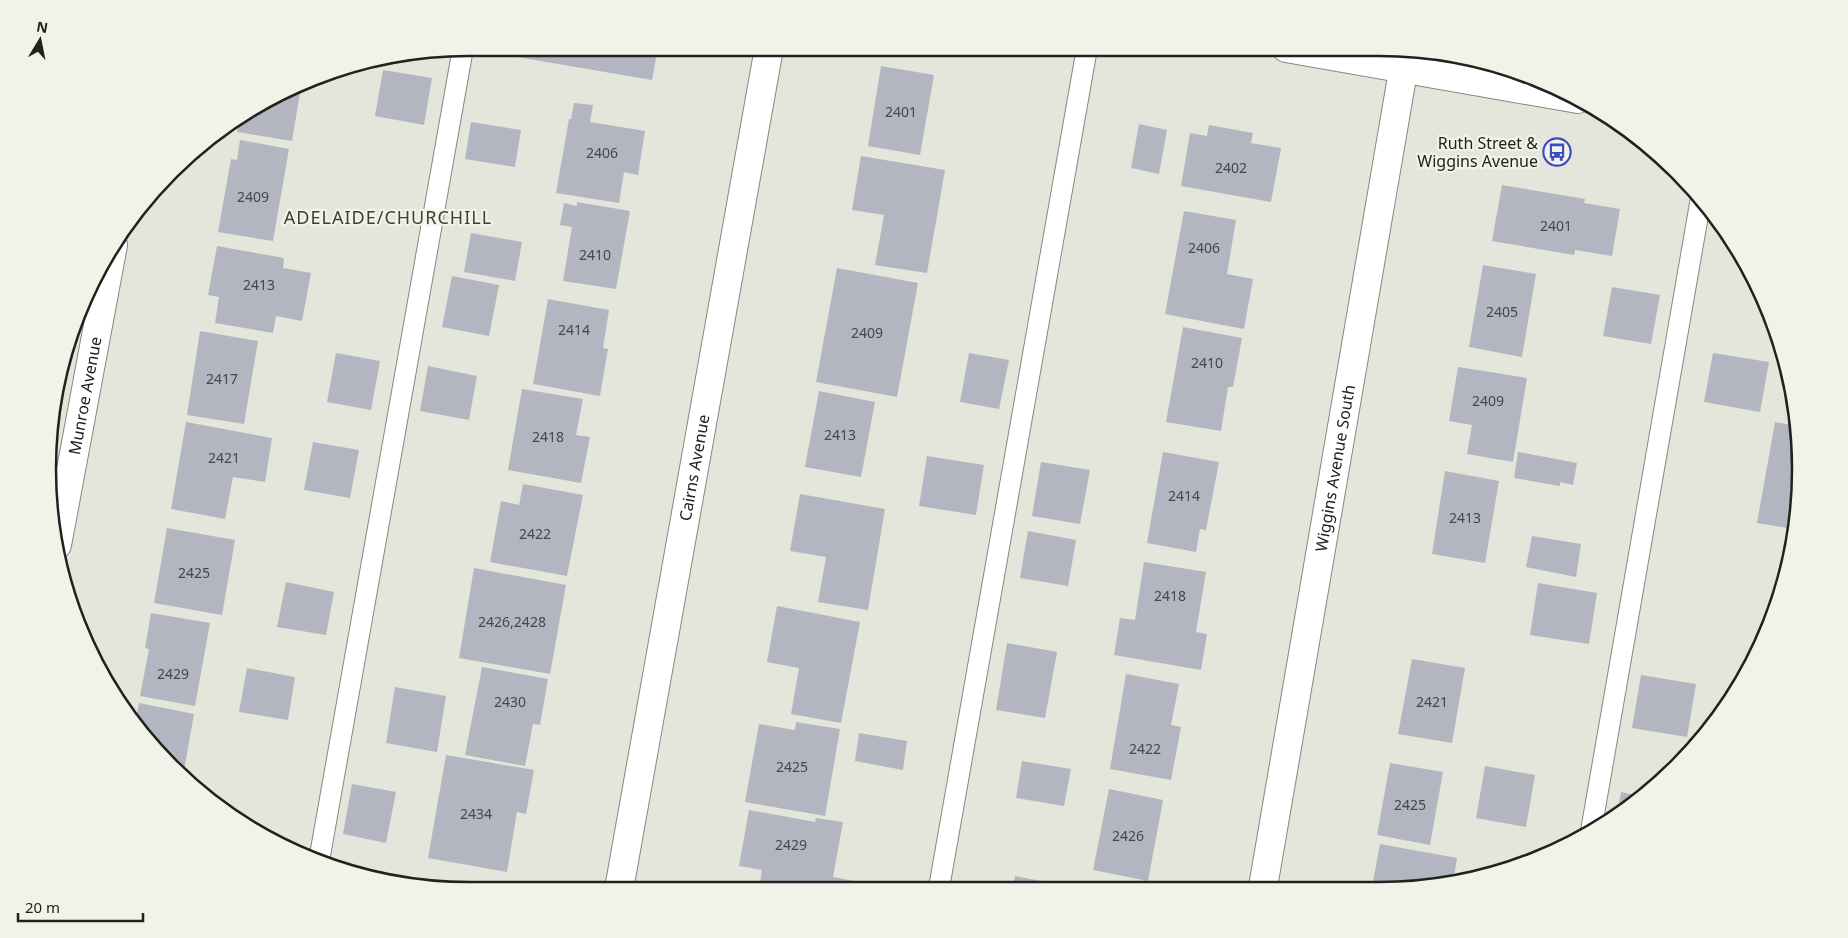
<svg xmlns="http://www.w3.org/2000/svg" width="1848" height="938" font-family="'Noto Sans',sans-serif">
  <style>
    .building { fill: #b3b6c0 }
    .lines { fill: none; stroke-linecap: round; stroke-linejoin: round }
    .service-casing { stroke: #87887f; stroke-width: 22 }
    .minor-casing { stroke: #87887f; stroke-width: 30 }
    .tertiary-casing { stroke: #87887f; stroke-width: 30 }
    .service { stroke: #fff; stroke-width: 20 }
    .minor { stroke: #fff; stroke-width: 28 }
    .tertiary { stroke: #fff; stroke-width: 28 }
    .labels { text-anchor: middle; dominant-baseline: central; stroke-width: 4.5; stroke-linejoin: round; paint-order: stroke }
    .number-label { font-size: 14px; fill: #464746 }
    .poi-label { font-size: 16px; fill: #21221e; stroke: #f1f3e8; text-anchor: end }
    .street-label { font-size: 16px; fill: #21221e; stroke: #f1f3e8 }
    .neighbourhood-label { font-size: 18px; letter-spacing: 1px; fill: #3d3e36; stroke: #f1f3e8 }
    .rim { fill: none; stroke: #21221e; stroke-width: 2.5 }
  </style>
  <rect width="100%" height="100%" fill="#e4e6db"/>
  <g class="building">
    <path d="M506,48H658L652,80L505,55Z"/>
    <path d="M881,66L934,75L920,155L868,146Z"/>
    <path d="M383,70L432,78L424,125L375,116Z"/>
    <path d="M301,87L292,141L237,132L239,120Z"/>
    <path d="M574,103L593,105L590,122L645,131L638,175L624,172L619,203L556,193L569,119H571Z"/>
    <path d="M471,122L521,130L515,167L465,159Z"/>
    <path d="M1139,124L1167,130L1159,174L1131,168Z"/>
    <path d="M1209,125L1253,133L1251,143L1281,148L1271,202L1181,186L1190,133L1207,136Z"/>
    <path d="M240,140L289,149L273,241L218,232L231,159L237,160Z"/>
    <path d="M861,156L945,170L927,273L875,265L884,215L852,210Z"/>
    <path d="M1502,185L1585,199L1584,203L1620,209L1612,256L1575,250L1574,255L1492,241Z"/>
    <path d="M577,202L630,211L616,289L563,281L572,227L560,225L564,203L577,206Z"/>
    <path d="M1184,211L1236,220L1227,274L1253,279L1244,329L1165,314Z"/>
    <path d="M471,233L522,242L515,281L464,272Z"/>
    <path d="M217,246L284,258L283,268L311,273L302,321L276,316L273,333L215,323L219,297L208,295Z"/>
    <path d="M1483,265L1536,274L1522,357L1469,347Z"/>
    <path d="M837,268L918,283L897,397L816,382Z"/>
    <path d="M452,276L499,285L489,336L442,327Z"/>
    <path d="M1612,287L1660,295L1651,344L1603,336Z"/>
    <path d="M548,299L609,310L603,348L608,349L600,396L533,384Z"/>
    <path d="M1183,327L1242,338L1233,387H1228L1221,431L1166,422Z"/>
    <path d="M200,331L258,341L244,424L187,415Z"/>
    <path d="M336,353L380,361L371,410L327,402Z"/>
    <path d="M969,353L1009,360L999,409L960,402Z"/>
    <path d="M1713,353L1769,362L1760,412L1704,402Z"/>
    <path d="M428,366L477,376L469,420L420,411Z"/>
    <path d="M1458,367L1527,378L1513,462L1467,454L1472,425L1449,421Z"/>
    <path d="M522,389L583,399L576,435L590,437L581,483L508,470Z"/>
    <path d="M819,391L875,402L861,477L805,467Z"/>
    <path d="M186,422L272,438L265,482L233,477L225,519L171,509Z"/>
    <path d="M1775,422L1797,426L1800,496L1794,529L1757,523Z"/>
    <path d="M313,442L359,450L350,498L304,490Z"/>
    <path d="M1163,452L1219,462L1206,530L1200,529L1196,552L1147,543Z"/>
    <path d="M1518,452L1577,463L1573,485L1560,482V486L1514,478Z"/>
    <path d="M927,456L984,465L976,515L919,506Z"/>
    <path d="M1041,462L1090,470L1080,524L1032,516Z"/>
    <path d="M1445,471L1499,481L1485,563L1432,554Z"/>
    <path d="M523,484L583,495L567,576L490,562L501,501L519,505Z"/>
    <path d="M800,494L885,509L868,610L818,602L826,557L790,551Z"/>
    <path d="M167,528L235,540L222,615L154,603Z"/>
    <path d="M1028,531L1076,540L1068,586L1020,578Z"/>
    <path d="M1532,536L1581,544L1576,577L1526,567Z"/>
    <path d="M1144,562L1206,572L1196,632L1207,634L1201,670L1114,655L1120,618L1135,620Z"/>
    <path d="M474,568L566,585L550,674L459,658Z"/>
    <path d="M286,582L334,592L326,635L277,627Z"/>
    <path d="M1538,583L1597,593L1589,644L1530,635Z"/>
    <path d="M777,606L860,622L841,723L791,714L799,668L767,662Z"/>
    <path d="M151,613L210,623L195,706L140,696L149,649L145,648Z"/>
    <path d="M1007,643L1057,652L1045,718L996,710Z"/>
    <path d="M1412,659L1465,668L1452,743L1398,734Z"/>
    <path d="M482,667L548,679L540,725L533,724L525,766L465,755Z"/>
    <path d="M247,668L295,677L288,720L239,712Z"/>
    <path d="M1126,674L1179,684L1171,725L1181,727L1171,780L1110,769Z"/>
    <path d="M1641,675L1696,684L1687,737L1632,728Z"/>
    <path d="M395,687L446,696L437,752L386,743Z"/>
    <path d="M139,703L194,714L183,776L171,767L136,719Z"/>
    <path d="M796,722L840,729L825,816L745,802L759,724L795,730Z"/>
    <path d="M859,733L907,741L903,770L855,761Z"/>
    <path d="M446,755L534,770L526,814L517,812L507,872L428,858Z"/>
    <path d="M1022,761L1071,769L1064,806L1016,798Z"/>
    <path d="M1390,763L1443,772L1430,845L1377,835Z"/>
    <path d="M1485,766L1535,775L1526,827L1476,818Z"/>
    <path d="M352,784L396,792L386,843L343,834Z"/>
    <path d="M1109,789L1163,800L1148,881L1093,870Z"/>
    <path d="M1621,792L1640,796L1617,816Z"/>
    <path d="M749,810L815,822L816,818L843,822L833,877L870,884L869,888L813,889L814,886L809,885L808,889H759L762,870L739,866Z"/>
    <path d="M1380,844L1457,858L1453,882L1434,887H1372Z"/>
    <path d="M1015,876L1073,887V888H1013Z"/>
  </g>
  <g class="lines">
    <g class="service-casing">
      <g id="service">
        <path d="M1591,831L1701,198"/>
        <path d="M319,861L463,48"/>
        <path d="M939,888L1087,48"/>
      </g>
    </g>
    <g class="minor-casing">
      <g id="minor">
        <path id="s1" d="M57,545L113,245"/>
        <path id="s2" d="M1263,887L1407,48"/>
        <path id="s3" d="M619,889L769,48"/>
      </g>
    </g>
    <g class="tertiary-casing">
      <path id="tertiary" d="M1286,48L1578,99"/>
    </g>
    <use href="#service" class="service"/>
    <use href="#minor" class="minor"/>
    <use href="#tertiary" class="tertiary"/>
  </g>
  <defs>
    <g id="bus-ring" transform="scale(1.4375)"><circle r="9.5" fill="#f1f3e8" stroke="#3a4cbf" stroke-width="1.5"/><path d="M-5-6H5V4H4V6H2V4H-2V6H-4V4H-5ZM-3.5-4V0h7V-4ZM-3.5 1.2v1.5H-2V1.2ZM2 1.2v1.5H3.5V1.2Z" fill="#3a4cbf"/></g>
  </defs>
  <g fill-rule="evenodd">
    <use href="#bus-ring" x="1557" y="152"/>
  </g>
  <g class="labels">
    <g class="number-label">
      <text x="901" y="111">2401</text>
      <text x="602" y="152">2406</text>
      <text x="1231" y="167">2402</text>
      <text x="253" y="196">2409</text>
      <text x="1556" y="225">2401</text>
      <text x="1204" y="247">2406</text>
      <text x="595" y="254">2410</text>
      <text x="259" y="284">2413</text>
      <text x="1502" y="311">2405</text>
      <text x="574" y="329">2414</text>
      <text x="867" y="332">2409</text>
      <text x="1207" y="362">2410</text>
      <text x="222" y="378">2417</text>
      <text x="1488" y="400">2409</text>
      <text x="840" y="434">2413</text>
      <text x="548" y="436">2418</text>
      <text x="224" y="457">2421</text>
      <text x="1184" y="495">2414</text>
      <text x="1465" y="517">2413</text>
      <text x="535" y="533">2422</text>
      <text x="194" y="572">2425</text>
      <text x="1170" y="595">2418</text>
      <text x="512" y="621">2426,2428</text>
      <text x="173" y="673">2429</text>
      <text x="510" y="701">2430</text>
      <text x="1432" y="701">2421</text>
      <text x="1145" y="748">2422</text>
      <text x="792" y="766">2425</text>
      <text x="1410" y="804">2425</text>
      <text x="476" y="813">2434</text>
      <text x="1128" y="835">2426</text>
      <text x="791" y="844">2429</text>
    </g>
    <g class="poi-label">
      <text x="1538" y="143">Ruth Street &amp;<tspan x="1538" dy="18">Wiggins Avenue</tspan></text>
    </g>
    <g class="street-label">
      <text stroke="none"><textPath href="#s1" startOffset="152">Munroe Avenue</textPath></text>
      <text stroke="none"><textPath href="#s3" startOffset="428">Cairns Avenue</textPath></text>
      <text stroke="none"><textPath href="#s2" startOffset="425">Wiggins Avenue South</textPath></text>
    </g>
    <g class="neighbourhood-label">
      <text x="388" y="217">ADELAIDE/CHURCHILL</text>
    </g>
  </g>
  <path d="M0 0H1848V938H0ZM469 56H1379A413 413 0 0 1 1792 469V469A413 413 0 0 1 1379 882H469A413 413 0 0 1 56 469V469A413 413 0 0 1 469 56Z" fill="#f1f3e8" fill-rule="evenodd"/>
  <path class="rim" d="M469 56H1379A413 413 0 0 1 1792 469V469A413 413 0 0 1 1379 882H469A413 413 0 0 1 56 469V469A413 413 0 0 1 469 56Z"/>
  <g transform="translate(40 40) rotate(10)" stroke="#f1f3e8" stroke-width="4" paint-order="stroke">
  <path d="M0-4L9 19L0 12L-9 19Z" fill="#21221e"/>
  <text y="-8" font-size="14" font-weight="bold" text-anchor="middle" fill="#21221e">N</text>
  </g>
  <path d="M18 913v8h125v-8" fill="none" stroke="#21221e" stroke-width="2.5"/>
  <text x="25" y="913" font-size="15" fill="#21221e" stroke="#f1f3e8" stroke-width="4" paint-order="stroke">20 m</text>
</svg>
